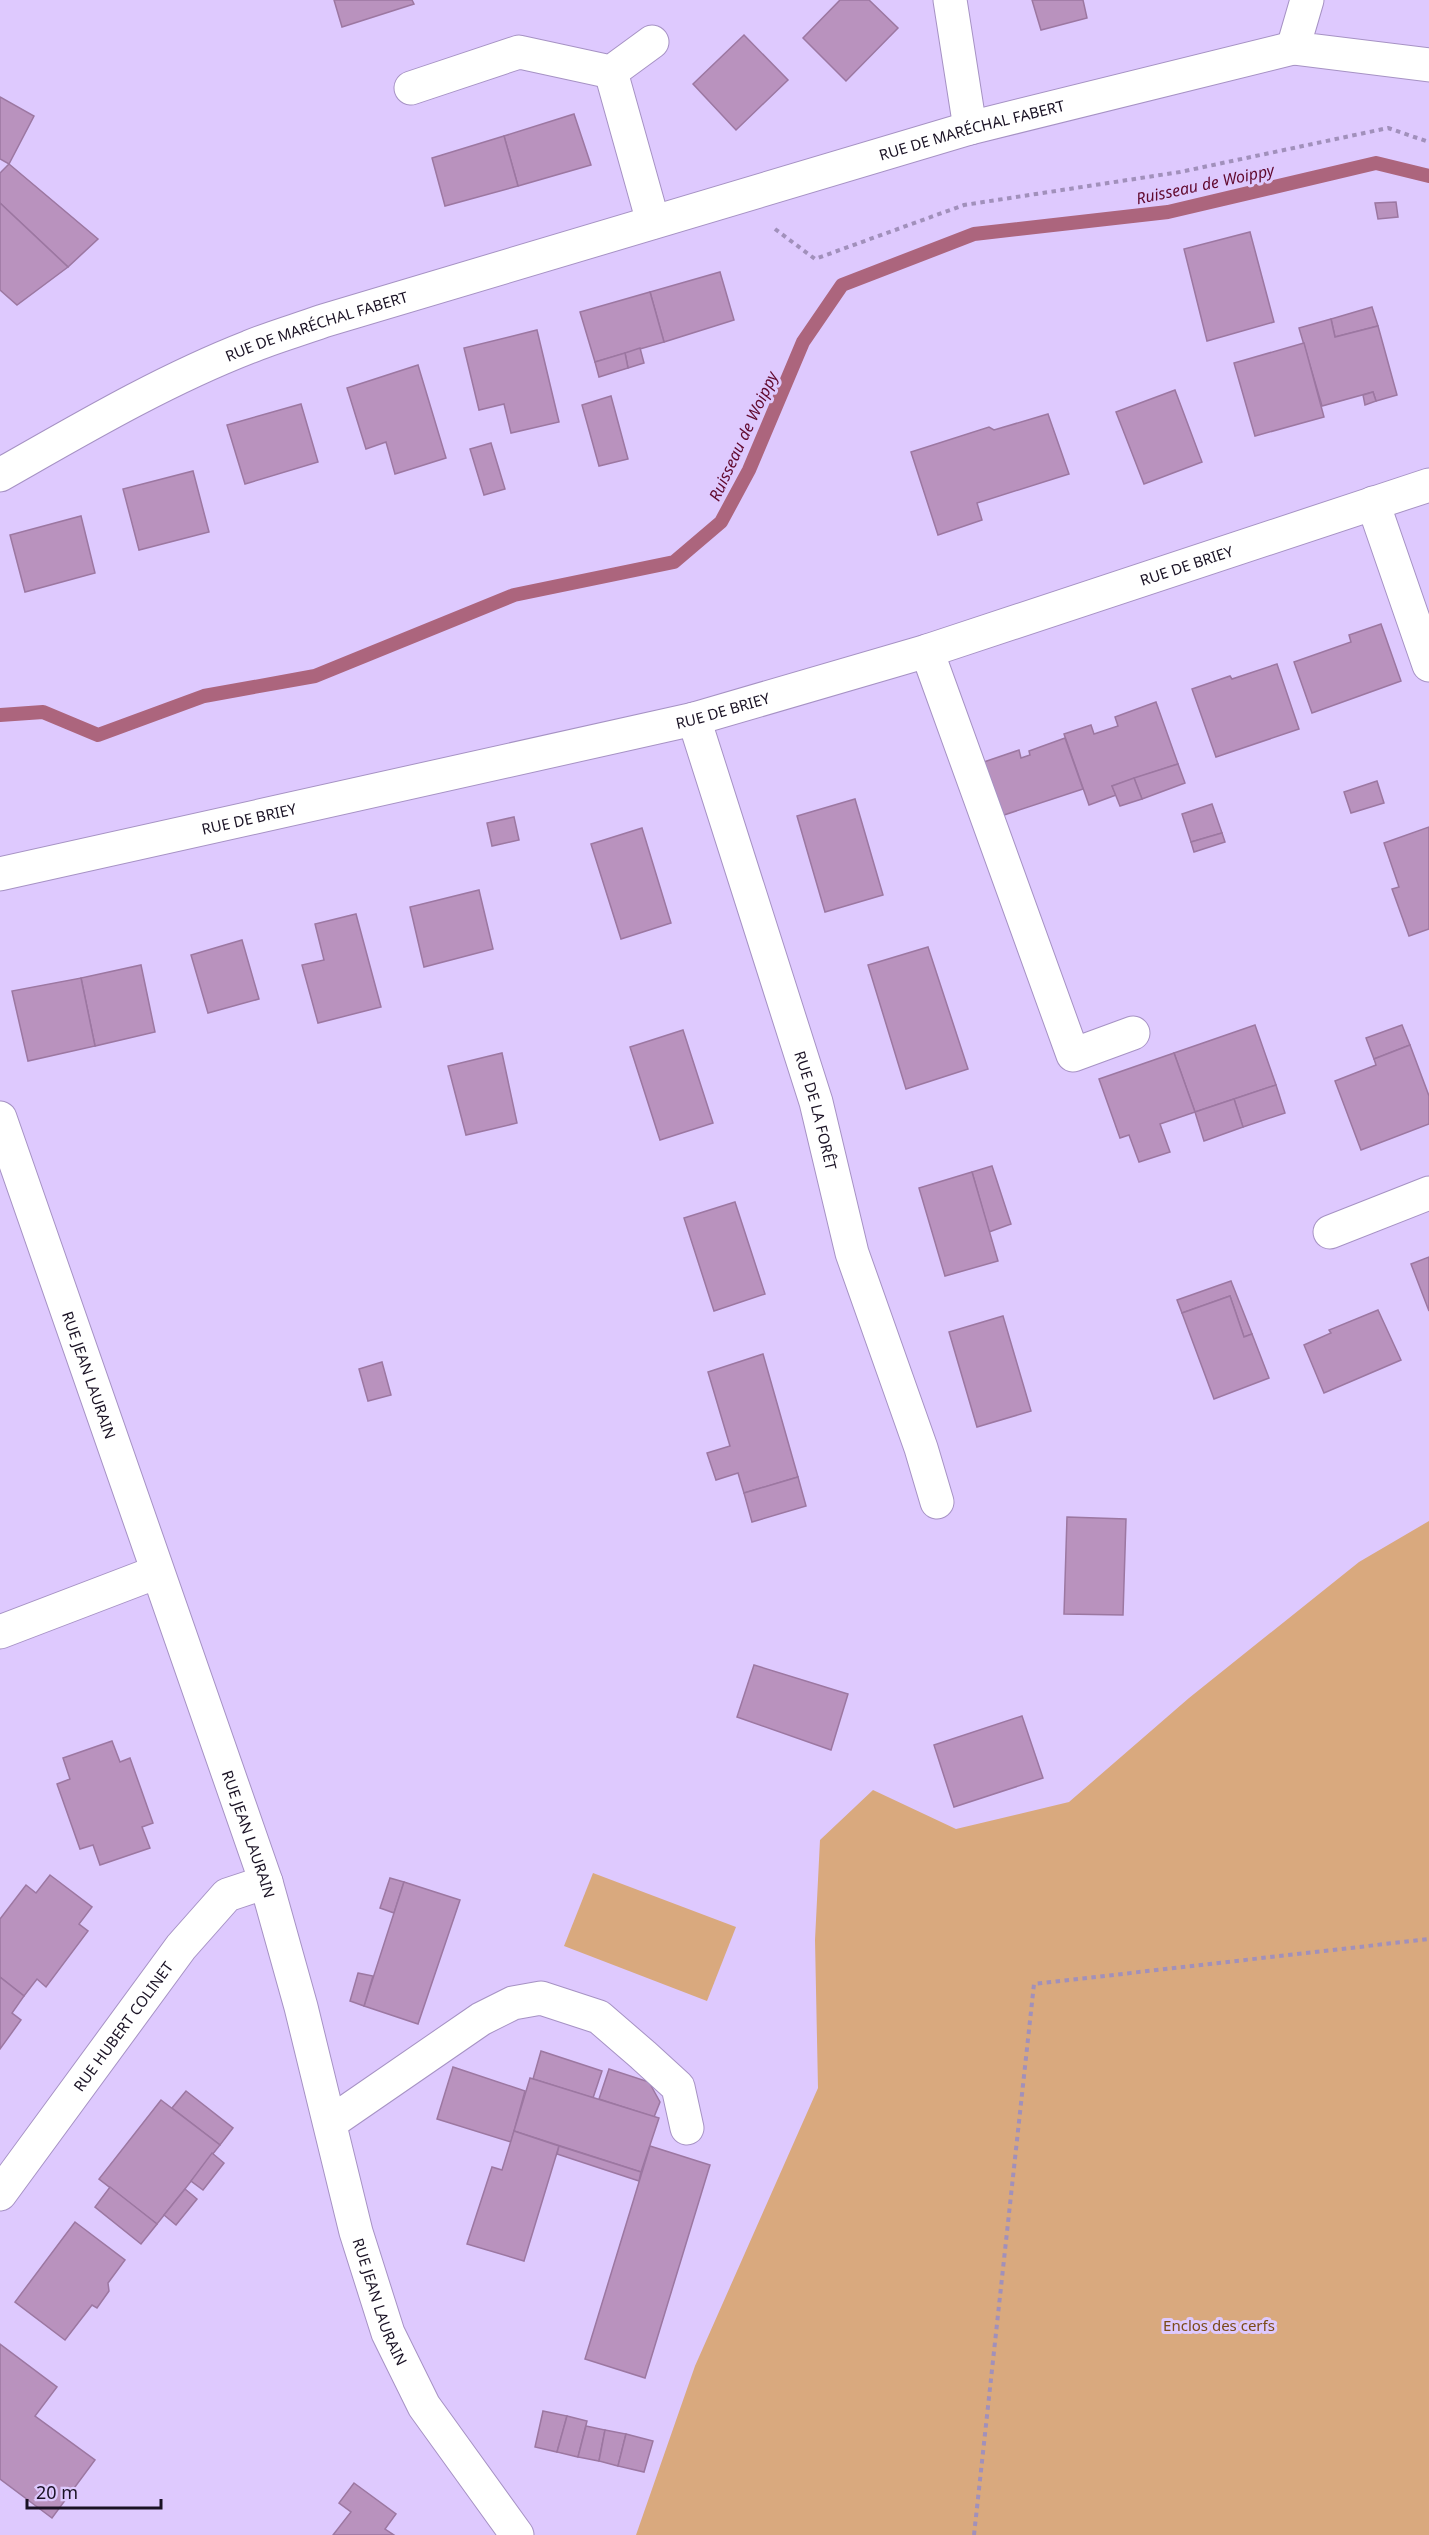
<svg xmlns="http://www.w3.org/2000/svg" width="1429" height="2535" font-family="'Noto Sans',sans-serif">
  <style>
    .green { fill: #d9a97e }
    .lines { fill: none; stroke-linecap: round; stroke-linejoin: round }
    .stream { stroke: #ac657d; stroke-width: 14 }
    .building { fill: #b992be; stroke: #9c77a1; stroke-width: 1.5 }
    .minor-casing { stroke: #a692c4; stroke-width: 35 }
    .path { stroke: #a190bb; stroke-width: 4; stroke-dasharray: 4.5 4.5; stroke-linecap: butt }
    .minor { stroke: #fff; stroke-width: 33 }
    .labels { text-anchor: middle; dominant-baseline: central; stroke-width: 6; stroke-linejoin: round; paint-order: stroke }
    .street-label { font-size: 15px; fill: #1a1224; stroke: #dec9fe }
    .park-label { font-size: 15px; fill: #7a4a17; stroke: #dec9fe }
    .water-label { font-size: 16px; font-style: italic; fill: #61092e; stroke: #dec9fe }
  </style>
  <rect width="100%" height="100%" fill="#dec9fe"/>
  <g class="green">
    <path d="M1429,1521V2535H636L695,2366L818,2088L815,1940L820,1840L873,1790L956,1829L1069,1802L1189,1698L1359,1562Z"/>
    <path d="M593,1873L736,1927L707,2001L564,1946Z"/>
  </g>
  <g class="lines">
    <path class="stream" d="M0,715L43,712L98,735L204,696L315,676L514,595L674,562L721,522L749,470L803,342L842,285L974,234L1168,212L1376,163L1429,176"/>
  </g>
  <g class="building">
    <path d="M334,0H412L414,4L342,27Z"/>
    <path d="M840,0H869L898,28L846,81L803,38Z"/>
    <path d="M1032,0H1083L1087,18L1041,30Z"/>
    <path d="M744,35L788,80L736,130L693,84Z"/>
    <path d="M0,97L34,116L9,164L0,159Z"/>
    <path d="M574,114L591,165L518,186L504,136Z"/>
    <path d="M504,136L518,186L445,206L432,158Z"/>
    <path d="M9,164L98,239L68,267L0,203V173Z"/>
    <path d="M1396,202L1398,217L1378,219L1375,203Z"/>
    <path d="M0,203L68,267L17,305L0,290Z"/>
    <path d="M1250,232L1274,322L1207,341L1184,249Z"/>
    <path d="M720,272L734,320L664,342L650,292Z"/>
    <path d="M650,292L664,342L595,362L580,312Z"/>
    <path d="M1372,307L1378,326L1335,337L1331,319Z"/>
    <path d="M1331,319L1335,337L1378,326L1397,395L1376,401L1373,392L1322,406L1299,328Z"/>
    <path d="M537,330L559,422L511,433L504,404L479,410L464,348Z"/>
    <path d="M1304,343L1324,417L1255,436L1234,363Z"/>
    <path d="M640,348L644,363L628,368L625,353Z"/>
    <path d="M625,353L628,368L599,377L595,362Z"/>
    <path d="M418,365L446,458L395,474L386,442L366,449L347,388Z"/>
    <path d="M1175,390L1202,462L1144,484L1116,412Z"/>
    <path d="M1373,392L1376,401L1365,405L1363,395Z"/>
    <path d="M611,396L628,459L599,466L582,405Z"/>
    <path d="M301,404L318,462L245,484L227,425Z"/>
    <path d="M1048,414L1069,474L977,503L982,520L938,535L911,452L989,427L994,430Z"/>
    <path d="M491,443L505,489L484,495L470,449Z"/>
    <path d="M193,471L209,532L139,550L123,489Z"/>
    <path d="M81,516L95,573L25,592L10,535Z"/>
    <path d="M1381,624L1401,681L1312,713L1294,662L1351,642L1349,635Z"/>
    <path d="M1277,664L1299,729L1216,757L1192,689L1230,676L1232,679Z"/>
    <path d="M1156,702L1178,764L1112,786L1116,795L1089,805L1064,734L1091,725L1094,734L1118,726L1115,717Z"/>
    <path d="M1065,738L1083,789L998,817L978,764L1019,750L1021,758L1030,755L1029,751Z"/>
    <path d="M1178,764L1185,783L1142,799L1134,778Z"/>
    <path d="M1134,778L1142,799L1120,806L1112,786Z"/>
    <path d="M1377,781L1384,803L1351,813L1344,792Z"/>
    <path d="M855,799L883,895L825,912L797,816Z"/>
    <path d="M1212,804L1222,833L1191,842L1182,814Z"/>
    <path d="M514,817L519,840L492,846L487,823Z"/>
    <path d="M1429,827V929L1409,936L1392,889L1399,887L1384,843Z"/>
    <path d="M642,828L671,923L621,939L591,844Z"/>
    <path d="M1222,833L1225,842L1194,852L1191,842Z"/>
    <path d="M479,890L493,949L424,967L410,907Z"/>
    <path d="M356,914L381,1007L318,1023L302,965L324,960L315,924Z"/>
    <path d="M242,940L259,999L208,1013L191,955Z"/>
    <path d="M928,947L968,1069L906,1089L868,965Z"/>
    <path d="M141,965L155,1032L95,1046L81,978Z"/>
    <path d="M81,978L95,1046L28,1061L12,991Z"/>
    <path d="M1255,1025L1276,1085L1195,1112L1174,1053Z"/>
    <path d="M1402,1025L1410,1045L1374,1059L1366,1038Z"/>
    <path d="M683,1030L713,1123L660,1140L630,1047Z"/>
    <path d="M1410,1045L1429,1096V1124L1361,1150L1335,1081L1376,1065L1374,1059Z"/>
    <path d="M502,1053L517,1123L466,1135L448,1066Z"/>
    <path d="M1174,1053L1195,1112L1160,1124L1170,1152L1139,1162L1129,1135L1120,1138L1099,1079Z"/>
    <path d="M1276,1085L1285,1113L1243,1127L1234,1099Z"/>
    <path d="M1234,1099L1243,1127L1204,1141L1195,1112Z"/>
    <path d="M992,1166L1011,1224L989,1232L972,1172Z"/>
    <path d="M972,1172L998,1261L945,1276L919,1188Z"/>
    <path d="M735,1202L765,1294L714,1311L684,1218Z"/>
    <path d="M1429,1257V1311L1411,1264Z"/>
    <path d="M1231,1281L1252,1334L1244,1337L1230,1296L1182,1313L1177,1300Z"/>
    <path d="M1230,1296L1244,1337L1252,1334L1269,1378L1214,1399L1182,1313Z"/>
    <path d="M1378,1310L1401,1360L1324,1393L1304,1345L1331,1333L1329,1330Z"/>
    <path d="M1003,1316L1031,1411L977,1427L949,1332Z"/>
    <path d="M763,1354L798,1477L744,1493L738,1473L716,1480L707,1453L730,1446L708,1372Z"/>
    <path d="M382,1362L391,1395L368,1401L359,1369Z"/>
    <path d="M798,1477L806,1506L752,1522L744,1493Z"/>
    <path d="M1067,1517L1126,1519L1123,1615L1064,1614Z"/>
    <path d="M754,1665L848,1694L831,1750L737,1717Z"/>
    <path d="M1022,1716L1043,1778L954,1807L934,1745Z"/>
    <path d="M112,1741L120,1762L130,1758L153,1823L142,1827L150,1848L100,1865L93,1845L80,1849L57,1784L70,1779L63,1758Z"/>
    <path d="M50,1875L92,1907L79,1924L88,1931L46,1987L37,1979L24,1996L0,1977V1919L26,1885L36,1893Z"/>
    <path d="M390,1878L404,1882L394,1913L380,1908Z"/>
    <path d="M404,1882L460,1900L418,2024L364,2006Z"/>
    <path d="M358,1973L373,1976L364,2006L350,2001Z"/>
    <path d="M0,1977L24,1996L12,2013L21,2020L0,2049Z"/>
    <path d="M541,2051L602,2071L593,2098L533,2079Z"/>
    <path d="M453,2067L525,2091L511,2142L437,2119Z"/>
    <path d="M609,2069L649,2082L660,2102L654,2117L599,2099Z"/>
    <path d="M530,2078L659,2118L641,2172L514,2131Z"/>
    <path d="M186,2091L233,2128L220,2145L172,2108Z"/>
    <path d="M161,2100L220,2145L157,2224L99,2179Z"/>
    <path d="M514,2131L559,2146L524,2261L467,2244L492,2167L502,2170Z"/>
    <path d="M559,2146L641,2172L639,2181L557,2154Z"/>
    <path d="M650,2146L710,2165L645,2378L585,2359Z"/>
    <path d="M212,2153L224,2163L203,2190L191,2181Z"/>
    <path d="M110,2187L157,2224L141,2244L95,2207Z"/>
    <path d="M185,2189L197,2199L176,2225L164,2215Z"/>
    <path d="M75,2222L125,2260L108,2283L109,2291L97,2308L92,2305L65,2340L15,2302Z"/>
    <path d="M0,2344L57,2387L35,2416L95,2460L52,2518L0,2479Z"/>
    <path d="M543,2411L567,2416L557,2452L535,2447Z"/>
    <path d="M567,2416L587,2421L578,2457L557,2452Z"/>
    <path d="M586,2426L605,2430L599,2461L578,2457Z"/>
    <path d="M605,2430L626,2434L618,2466L599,2461Z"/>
    <path d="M626,2434L653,2441L644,2472L618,2466Z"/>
    <path d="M354,2483L396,2514L385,2529L394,2535H333L351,2512L339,2503Z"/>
  </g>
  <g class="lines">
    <g class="minor-casing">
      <g id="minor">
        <path d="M950,0L970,128"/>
        <path d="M1307,0L1293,48L1429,65"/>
        <path d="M611,72L653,222"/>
        <path d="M411,88L519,52L611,72L652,42"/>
        <path id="s1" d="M0,475C81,429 162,381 249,347C273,337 298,330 323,321L970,128L1293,48"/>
        <path d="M1373,503L1429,665"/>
        <path d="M927,651L1073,1055L1133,1033"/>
        <path id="s2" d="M694,719L816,1102L852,1253L921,1448L937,1502"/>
        <path id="s3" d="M0,874L694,719L927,651L1429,485"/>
        <path id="s4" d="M0,1118L266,1882L301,2007L356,2232L388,2333L424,2406L517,2535"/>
        <path d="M1330,1232L1429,1193"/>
        <path d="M0,1632L157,1572"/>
        <path d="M330,2123L481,2019L513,2003L541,1998L599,2017L643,2055L678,2087L687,2128"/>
        <path id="s5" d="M0,2194L181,1947L227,1895L266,1882"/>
      </g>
    </g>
    <g class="path">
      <path d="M775,229L815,259L964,205L1180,172L1388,128L1429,142"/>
      <path d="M974,2535L1034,1984L1429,1939"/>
    </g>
    <use href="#minor" class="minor"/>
  </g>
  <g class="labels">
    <g class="street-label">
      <text stroke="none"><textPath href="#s1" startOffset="1035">RUE DE MARÉCHAL FABERT</textPath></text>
      <text stroke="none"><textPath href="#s1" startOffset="351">RUE DE MARÉCHAL FABERT</textPath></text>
      <text stroke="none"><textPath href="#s3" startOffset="1227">RUE DE BRIEY</textPath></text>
      <text stroke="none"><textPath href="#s3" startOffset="741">RUE DE BRIEY</textPath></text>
      <text stroke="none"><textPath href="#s3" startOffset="255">RUE DE BRIEY</textPath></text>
      <text stroke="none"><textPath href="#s2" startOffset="410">RUE DE LA FORÊT</textPath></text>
      <text stroke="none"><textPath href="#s4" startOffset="272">RUE JEAN LAURAIN</textPath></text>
      <text stroke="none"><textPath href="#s4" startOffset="758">RUE JEAN LAURAIN</textPath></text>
      <text stroke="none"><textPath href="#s5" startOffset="208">RUE HUBERT COLINET</textPath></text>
      <text stroke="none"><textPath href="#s4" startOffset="1244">RUE JEAN LAURAIN</textPath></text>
    </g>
    <g class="park-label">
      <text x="1219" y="2325">Enclos des cerfs</text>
    </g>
    <g class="water-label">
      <text transform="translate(1205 184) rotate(-12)">Ruisseau de Woippy</text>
      <text transform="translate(743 436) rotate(-65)">Ruisseau de Woippy</text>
    </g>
  </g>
  <path d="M27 2499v9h134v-9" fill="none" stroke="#1a1224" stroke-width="3"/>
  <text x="36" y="2499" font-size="18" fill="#1a1224" stroke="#dec9fe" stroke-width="4.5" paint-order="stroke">20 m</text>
</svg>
